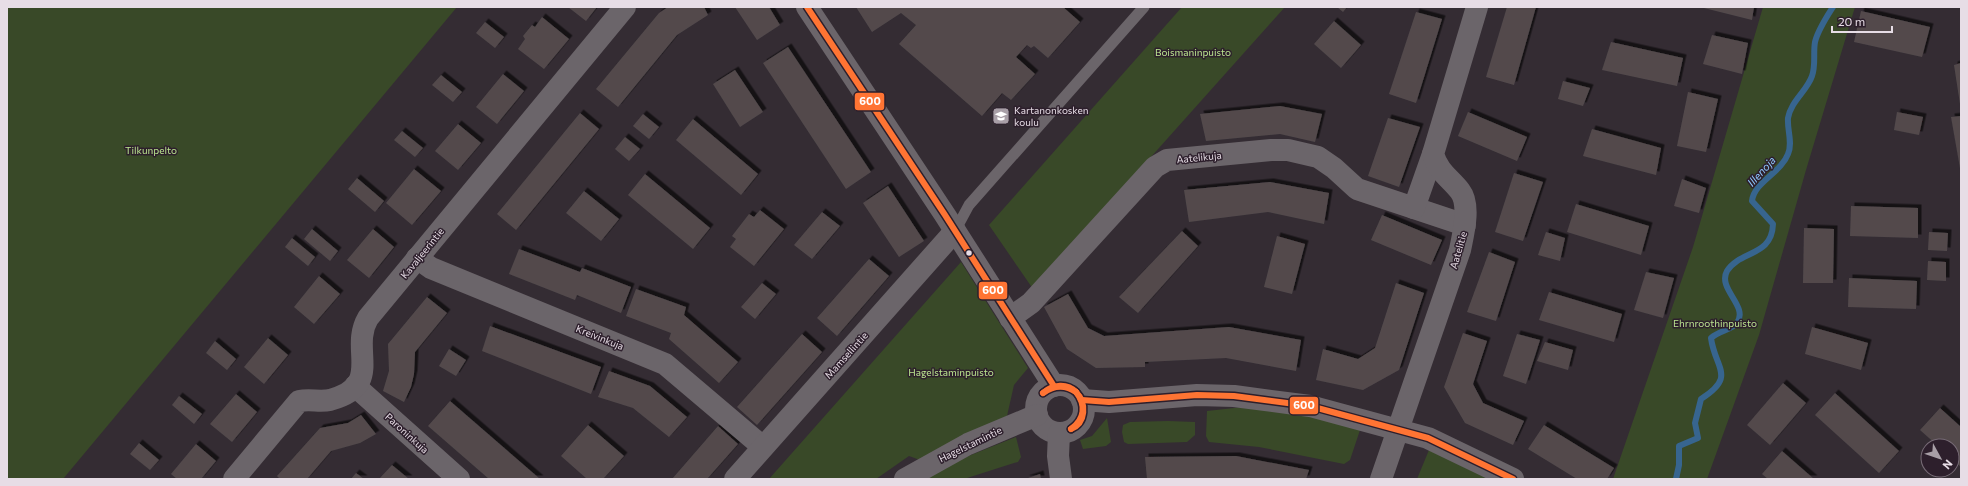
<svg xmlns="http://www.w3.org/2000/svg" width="1968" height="486" font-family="Commissioner,sans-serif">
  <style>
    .green { fill: #394928 }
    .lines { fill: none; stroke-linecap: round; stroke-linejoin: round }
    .stream { stroke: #37658f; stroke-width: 6 }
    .building { fill: #524a4c; filter: url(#shadow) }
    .service { stroke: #6b656a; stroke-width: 11 }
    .minor { stroke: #6b656a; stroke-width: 22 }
    .bus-1-casing { stroke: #2d1f2c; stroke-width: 9 }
    .bus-1 { stroke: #ff7433; stroke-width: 6 }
    .bus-dot { fill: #e7dde6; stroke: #2d1f2c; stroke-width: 1.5 }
    .labels { text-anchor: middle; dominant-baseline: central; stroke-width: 3; stroke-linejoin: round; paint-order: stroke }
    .park-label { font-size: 10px; fill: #bce690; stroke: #2d1f2c }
    .poi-label { font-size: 10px; fill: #e7dde6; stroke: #2d1f2c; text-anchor: start }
    .street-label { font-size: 10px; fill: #e7dde6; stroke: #2d1f2c }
    .water-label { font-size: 11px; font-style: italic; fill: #8fc9fe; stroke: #2d1f2c }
    .line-badge { stroke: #2d1f2c; stroke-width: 1.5 }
    .badge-label { font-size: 11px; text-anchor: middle; font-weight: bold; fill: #fff }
  </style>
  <defs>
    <filter id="shadow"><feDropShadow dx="3.5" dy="-3.5" stdDeviation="0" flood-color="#0009"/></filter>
  </defs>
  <rect width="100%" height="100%" fill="#342c33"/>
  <g class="green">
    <path d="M7,7H457L63,479H7Z"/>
    <path d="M1182,7H1285L1033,289L989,225Z"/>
    <path d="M1763,7H1855L1806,170L1759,335L1707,479H1613L1693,247Z"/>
    <path d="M961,262L1028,368L1014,385L1007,416L920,460L909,456L876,479H769Z"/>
    <path d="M1243,407L1268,408L1361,427L1350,460L1344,464L1259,447L1209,442L1206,436L1207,411Z"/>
    <path d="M1107,418L1111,442L1106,446L1083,449L1080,440L1092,436Z"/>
    <path d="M1168,421L1195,422V435L1187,442L1128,444L1124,442L1122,432L1123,425L1130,422Z"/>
    <path d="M1016,437L1021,457L1018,462L1014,463L964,479H926L961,459Z"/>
    <path d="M1429,450L1493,479H1417Z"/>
  </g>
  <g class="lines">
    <path class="stream" d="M1676,479L1679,465V446L1698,438L1695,423L1701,399C1737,376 1715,369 1711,338C1719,331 1731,330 1737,323C1749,306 1717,289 1727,271C1740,250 1772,257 1773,224L1752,201C1754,182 1781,173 1788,154C1793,143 1787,130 1788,118C1791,101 1807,91 1812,76C1816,65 1813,53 1815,42C1818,30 1826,18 1833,7"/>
  </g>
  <g class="building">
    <path d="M568,7H597L586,21Z"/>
    <path d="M668,7H704L708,15L677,35L618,107L596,89L659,13Z"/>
    <path d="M735,7H769L780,25L757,40Z"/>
    <path d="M856,7H1063L1080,22L1048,58L1034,46L1031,48L1027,45L1016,57L1035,74L1011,100L1002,93L982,116L899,44L916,25L901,13L872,32Z"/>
    <path d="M1337,7H1347L1343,12Z"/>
    <path d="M1507,7H1536L1514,85L1486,77Z"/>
    <path d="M1700,7H1754L1752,20Z"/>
    <path d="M1861,11L1930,27L1922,57L1854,42Z"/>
    <path d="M1416,12L1442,19L1416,103L1389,94Z"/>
    <path d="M542,17L569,39L544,69L518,49L525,39L523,36L532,25L535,27Z"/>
    <path d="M1334,21L1361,45L1341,68L1314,44Z"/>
    <path d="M485,22L504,37L495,48L476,33Z"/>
    <path d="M1712,35L1748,43L1742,74L1703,64Z"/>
    <path d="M1611,42L1683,58L1677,86L1602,70Z"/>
    <path d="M788,47L871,172L846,189L763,63Z"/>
    <path d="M1961,63V104H1960L1954,65Z"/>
    <path d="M735,70L763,112L740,127L713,84Z"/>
    <path d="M503,74L524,91L497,124L476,107Z"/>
    <path d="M441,75L462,92L453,102L432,85Z"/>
    <path d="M1563,81L1590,88L1583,106L1558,99Z"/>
    <path d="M1688,92L1718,99L1706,152L1677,146Z"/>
    <path d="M1280,106L1322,114L1315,142L1280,134L1206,141L1200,114Z"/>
    <path d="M1468,112L1527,137L1517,161L1458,136Z"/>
    <path d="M1897,112L1923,117L1919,135L1894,130Z"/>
    <path d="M580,113L599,129L516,230L497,214Z"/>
    <path d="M643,114L659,127L649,139L633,126Z"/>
    <path d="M1961,116V167L1960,168L1951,117Z"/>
    <path d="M1388,118L1420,127L1399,187L1368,176Z"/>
    <path d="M693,119L758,174L741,195L676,140Z"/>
    <path d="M458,124L481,143L458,170L435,151Z"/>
    <path d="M1592,129L1661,148L1656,175L1583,156Z"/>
    <path d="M402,131L423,148L415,157L394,140Z"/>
    <path d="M625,137L640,149L629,161L615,149Z"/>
    <path d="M414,169L441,191L412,225L386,203Z"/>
    <path d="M1514,173L1543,182L1523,241L1495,232Z"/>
    <path d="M645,174L710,228L693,249L628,195Z"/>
    <path d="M357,178L384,201L375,212L348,189Z"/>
    <path d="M1682,179L1706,188L1699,213L1674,206Z"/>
    <path d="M1270,182L1329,193L1324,224L1268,212L1189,222L1184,190Z"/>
    <path d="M888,186L924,241L899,257L863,203Z"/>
    <path d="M584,191L619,219L601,241L566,213Z"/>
    <path d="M1576,204L1649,226L1641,255L1567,232Z"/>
    <path d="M1851,206L1918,208V238L1850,236Z"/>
    <path d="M760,210L784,229L754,266L730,247L736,239L732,236L749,214L754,217Z"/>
    <path d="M822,212L840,226L812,259L794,245Z"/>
    <path d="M1382,215L1442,240L1431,265L1371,240Z"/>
    <path d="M1804,228L1834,229L1833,283H1803Z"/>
    <path d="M312,229L338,251L330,261L304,239Z"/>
    <path d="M373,229L394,247L369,278L347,260Z"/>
    <path d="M1182,231L1198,246L1138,313L1119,297Z"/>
    <path d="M1546,232L1565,238L1560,261L1538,255Z"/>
    <path d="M1929,232L1948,233L1947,251L1928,250Z"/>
    <path d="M1277,236L1305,244L1292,294L1264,287Z"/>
    <path d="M292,238L315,257L308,266L285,247Z"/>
    <path d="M519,249L580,272L582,268L631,287L621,313L577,295L575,300L509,274Z"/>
    <path d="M1489,252L1515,262L1496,321L1467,312Z"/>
    <path d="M869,259L889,276L837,336L817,318Z"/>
    <path d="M1928,261L1946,262V281L1927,280Z"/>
    <path d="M1646,272L1674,278L1663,318L1634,310Z"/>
    <path d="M319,276L340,294L314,324L294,307Z"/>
    <path d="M1849,278L1917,281L1916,309L1848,307Z"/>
    <path d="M762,283L776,294L755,319L741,307Z"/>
    <path d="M1396,283L1424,293L1399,370L1363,390L1316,380L1323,349L1358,359L1375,348Z"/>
    <path d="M636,289L686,307L684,315L738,362L719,383L669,339L671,333L626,316Z"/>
    <path d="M1549,292L1622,314L1614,342L1539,320Z"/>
    <path d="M1068,294L1088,328L1104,336L1229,327L1301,340L1296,371L1226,358L1145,362V367L1096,368L1067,349L1044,307Z"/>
    <path d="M427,297L447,313L415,352L414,374L411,387L404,402L383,391L389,371L388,344Z"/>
    <path d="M490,326L601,367L591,394L482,351Z"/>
    <path d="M1812,327L1868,343L1861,370L1805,354Z"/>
    <path d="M1463,333L1487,341L1473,384L1483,403L1524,421L1513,445L1465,423L1444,387Z"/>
    <path d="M802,334L822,352L757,425L737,407Z"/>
    <path d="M1517,334L1540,340L1526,384L1503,376Z"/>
    <path d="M268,338L288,355L264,384L244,367Z"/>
    <path d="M215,341L236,359L227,370L206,353Z"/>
    <path d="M1545,342L1573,350L1568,370L1537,361Z"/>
    <path d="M449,349L466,360L456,376L439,366Z"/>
    <path d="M609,371L650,386L687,417L669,437L633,408L598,397Z"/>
    <path d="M1783,383L1806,403L1770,445L1747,425Z"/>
    <path d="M1835,393L1899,451L1879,473L1815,415Z"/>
    <path d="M236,394L257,412L232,442L210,424Z"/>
    <path d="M179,396L202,414L194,424L172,405Z"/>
    <path d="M450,401L540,479H489L428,426Z"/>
    <path d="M1940,408L1961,427V467L1952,459V446H1938L1920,430Z"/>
    <path d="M361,415L376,434L360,443L331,451L307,479H280L277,476L320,428L348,423Z"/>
    <path d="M588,425L624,456L603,479H587L561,456Z"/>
    <path d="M1544,425L1614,468L1607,479H1577L1528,449Z"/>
    <path d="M718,426L738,444L707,479H672Z"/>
    <path d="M139,443L159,460L150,470L130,454Z"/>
    <path d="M196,444L216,461L201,479H177L171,474Z"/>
    <path d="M1782,451L1814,479H1768L1762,474Z"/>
    <path d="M1236,456L1309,470L1306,479H1147L1145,457Z"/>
    <path d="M392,465L409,479H379Z"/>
    <path d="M356,473L364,479H351Z"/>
    <path d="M1040,474L1041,479H1025Z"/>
  </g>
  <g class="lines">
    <path class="service" d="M955,231L969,205L1144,7"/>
    <g class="minor">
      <path d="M807,7L945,215L1054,386"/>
      <path d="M1414,208L1465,225"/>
      <path d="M417,258L431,268L665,364L763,447"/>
      <path d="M1010,318L1031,303L1155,167L1167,160L1271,150H1288L1318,157L1334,168L1357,189L1414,208L1433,154"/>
      <circle cx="1060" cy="409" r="24"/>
      <path d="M355,386L459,479"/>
      <path d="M1082,400L1109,402L1197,395L1234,396L1310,406L1428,438L1513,479"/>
      <path d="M1059,433L1058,456L1061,479"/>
      <path d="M234,479L299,401C310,399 320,402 330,400C385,385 349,350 368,318L625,7"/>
      <path d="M735,479L955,231"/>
      <path d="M905,479L968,444L1037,415"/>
      <path d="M1381,479L1460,250C1463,235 1471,205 1460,191C1449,177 1439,173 1433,154L1477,7"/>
    </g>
    <g class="bus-1-casing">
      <g id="bus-1">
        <path d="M807,7L945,215L1054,386"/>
        <path d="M1043,393C1053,384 1067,383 1076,392"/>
        <path d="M1043,393C1054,385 1066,385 1076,392"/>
        <path d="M1082,400L1109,402L1197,395L1234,396L1310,406L1428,438L1513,479"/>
        <path d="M1071,429C1085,419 1086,405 1076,392"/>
        <path d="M1071,429C1086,423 1087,403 1076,392"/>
      </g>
    </g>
    <use href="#bus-1" class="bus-1"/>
  </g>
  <defs>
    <g id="school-square" transform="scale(0.9)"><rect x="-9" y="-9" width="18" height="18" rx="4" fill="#a89fa7" stroke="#2d1f2c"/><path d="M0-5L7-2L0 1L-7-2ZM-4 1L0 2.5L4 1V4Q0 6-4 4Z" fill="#fff"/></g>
  </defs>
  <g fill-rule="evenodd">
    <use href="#school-square" x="1001" y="116"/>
  </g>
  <circle class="bus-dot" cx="969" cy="253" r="3.5"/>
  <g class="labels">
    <g class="park-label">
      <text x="1193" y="52">Boismaninpuisto</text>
      <text x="151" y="150">Tilkunpelto</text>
      <text x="1715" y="323">Ehrnroothinpuisto</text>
      <text x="951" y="372">Hagelstaminpuisto</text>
    </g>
    <g class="poi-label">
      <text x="1014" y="110">Kartanonkosken<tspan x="1014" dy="12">koulu</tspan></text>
    </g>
    <g class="street-label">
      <text transform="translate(1199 157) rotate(-6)">Aatelikuja</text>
      <text transform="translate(1458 250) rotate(-74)">Aatelitie</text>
      <text transform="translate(422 253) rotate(-51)">Kavaljeerintie</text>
      <text transform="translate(600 337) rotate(22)">Kreivinkuja</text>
      <text transform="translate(846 355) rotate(-48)">Mamsellintie</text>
      <text transform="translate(407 433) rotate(42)">Paroninkuja</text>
      <text transform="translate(970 444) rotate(-26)">Hagelstamintie</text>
    </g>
    <g class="water-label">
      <text transform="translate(1761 171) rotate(-48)">Illenoja</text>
    </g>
  </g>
  <g class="line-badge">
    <rect x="854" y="92" width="31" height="19" rx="4" fill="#ff7433"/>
    <rect x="978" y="281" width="30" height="19" rx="4" fill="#ff7433"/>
    <rect x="1289" y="396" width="30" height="19" rx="4" fill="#ff7433"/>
  </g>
  <g class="badge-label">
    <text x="870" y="105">600</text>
    <text x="993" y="294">600</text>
    <text x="1304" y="409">600</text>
  </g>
  <rect width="1968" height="486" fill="none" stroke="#e7dde6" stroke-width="16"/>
  <g transform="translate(1940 458) rotate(130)"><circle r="19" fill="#2d1f2c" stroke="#776b76"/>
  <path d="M0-3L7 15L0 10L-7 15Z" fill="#a89fa7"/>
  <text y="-6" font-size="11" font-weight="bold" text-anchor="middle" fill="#e7dde6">N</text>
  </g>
  <path d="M1832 26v6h60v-6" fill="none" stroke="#e7dde6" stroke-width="2"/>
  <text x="1838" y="26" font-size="12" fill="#e7dde6" stroke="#2d1f2c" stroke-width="3" paint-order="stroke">20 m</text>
</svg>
